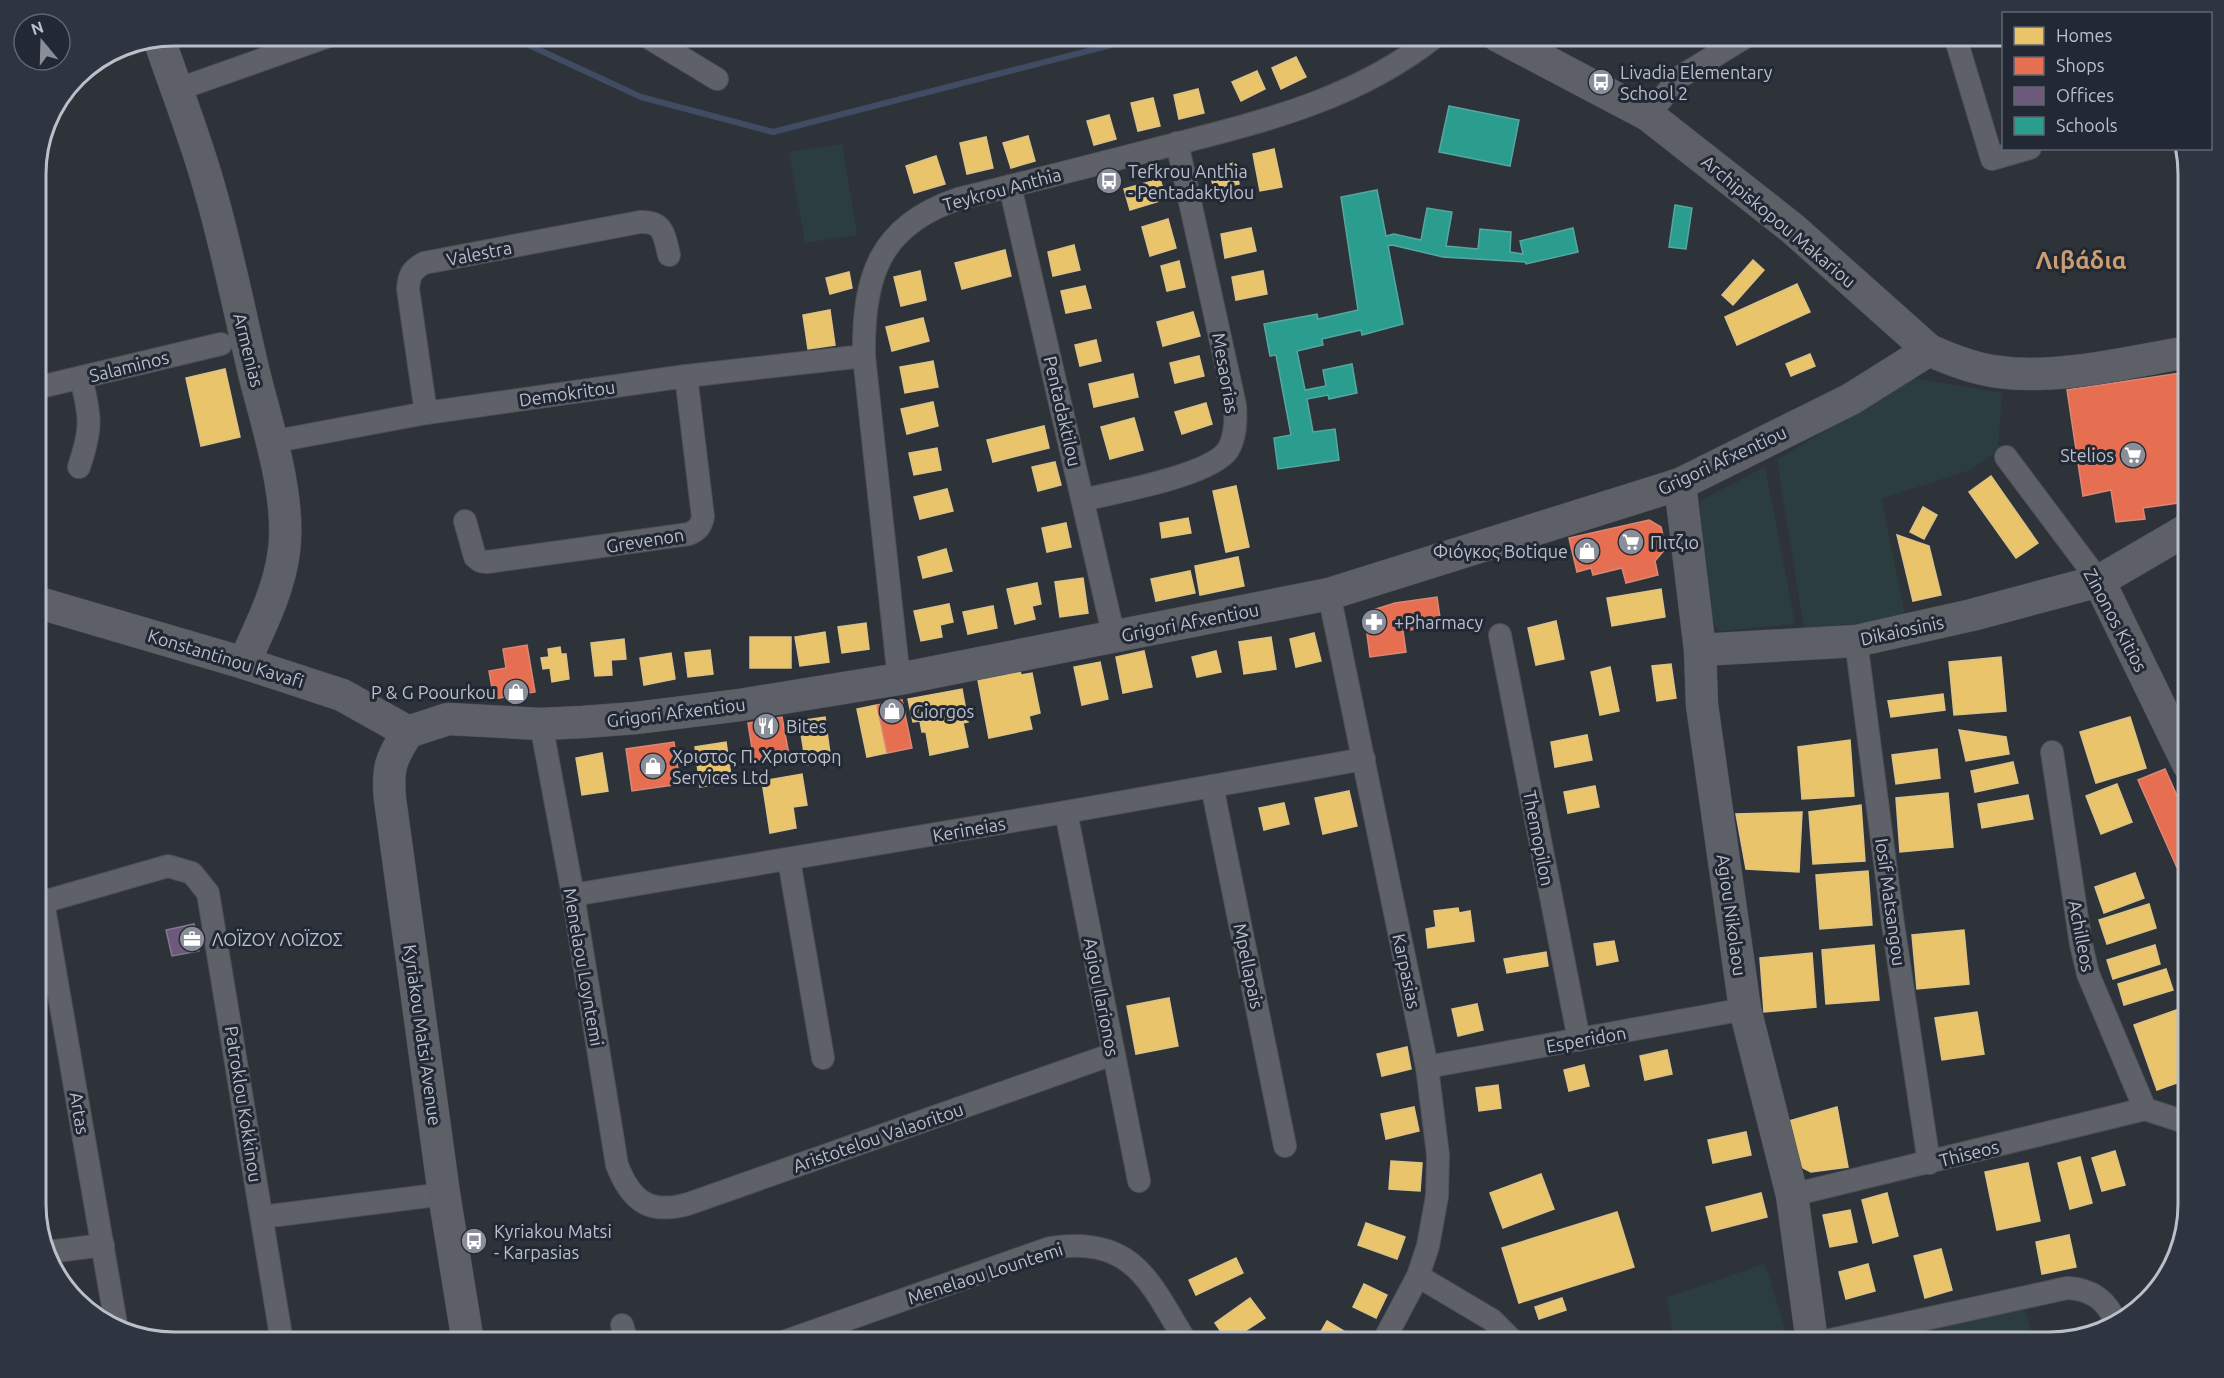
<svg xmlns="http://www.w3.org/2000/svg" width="2224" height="1378" font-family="Ubuntu,sans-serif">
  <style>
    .green { fill: #2c3d40 }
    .homes { fill: #e9c46a; stroke: #dbc287; stroke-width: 1.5 }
    .shops { fill: #e76f51; stroke: #da8775; stroke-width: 1.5 }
    .offices { fill: #6d597a; stroke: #847892; stroke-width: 1.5 }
    .schools { fill: #2a9d8f; stroke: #55a7a1; stroke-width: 1.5 }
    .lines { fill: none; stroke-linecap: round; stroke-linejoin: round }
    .stream { stroke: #3f4c63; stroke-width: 6 }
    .street-casing { stroke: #4c4f55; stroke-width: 24 }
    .secondary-casing { stroke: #4c4f55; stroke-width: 33 }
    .street { stroke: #5e6168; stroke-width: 22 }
    .secondary { stroke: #5d6067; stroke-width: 32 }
    .labels { text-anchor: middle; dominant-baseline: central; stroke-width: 6; stroke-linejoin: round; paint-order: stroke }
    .poi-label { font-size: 18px; fill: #babfca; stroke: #222935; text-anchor: start }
    .street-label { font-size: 18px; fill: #babfca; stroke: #222935 }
    .district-label { font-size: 24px; font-weight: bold; fill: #cb9d73; stroke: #222935 }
    .rim { fill: none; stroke: #babfca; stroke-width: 3 }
  </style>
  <rect width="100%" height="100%" fill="#2e333a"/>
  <g class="green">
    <path d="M842,144L857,235L805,243L789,152Z"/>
    <path d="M1912,378L2002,393L1998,451L1970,470L1881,499L1906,619L1804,628L1777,460Z"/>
    <path d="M1765,467L1795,624L1719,631L1709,614L1700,501Z"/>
    <path d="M1765,1264L1789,1342H1674L1667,1297Z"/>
    <path d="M2024,1309L2035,1342H1883Z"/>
  </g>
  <g class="homes">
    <path d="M1296,57L1306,77L1281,89L1272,68Z"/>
    <path d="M1257,71L1265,89L1241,101L1232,82Z"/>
    <path d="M1198,89L1204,113L1179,119L1174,95Z"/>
    <path d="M1153,98L1160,126L1138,131L1131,103Z"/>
    <path d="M1109,115L1116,139L1094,145L1087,121Z"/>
    <path d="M1028,136L1035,161L1011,168L1003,143Z"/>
    <path d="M986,137L993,168L967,174L960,143Z"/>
    <path d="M1274,149L1282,187L1260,191L1253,154Z"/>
    <path d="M936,156L945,184L914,193L906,166Z"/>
    <path d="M1235,163L1239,184L1214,189L1209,168Z"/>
    <path d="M1160,179L1166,199L1130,210L1124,189Z"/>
    <path d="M1168,219L1176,248L1150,256L1142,227Z"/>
    <path d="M1251,228L1256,251L1225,258L1221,234Z"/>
    <path d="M1074,245L1080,270L1053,276L1048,252Z"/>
    <path d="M1005,250L1011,276L962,289L955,263Z"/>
    <path d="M1753,260L1764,270L1733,305L1722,295Z"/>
    <path d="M1179,261L1185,287L1167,291L1161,266Z"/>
    <path d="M920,271L926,300L901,306L894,277Z"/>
    <path d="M1263,271L1267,294L1236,300L1232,277Z"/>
    <path d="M849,272L852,288L830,294L826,278Z"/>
    <path d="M1797,284L1810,312L1737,345L1725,317Z"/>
    <path d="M1085,286L1091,308L1066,313L1061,291Z"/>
    <path d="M830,310L835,345L808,349L803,315Z"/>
    <path d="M1193,312L1200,336L1163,346L1157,322Z"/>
    <path d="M923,318L929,341L892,351L886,327Z"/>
    <path d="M1096,340L1101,361L1080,366L1075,345Z"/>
    <path d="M1810,354L1815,366L1791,376L1786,364Z"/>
    <path d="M1199,356L1204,376L1175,383L1170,363Z"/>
    <path d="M933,361L938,387L905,393L900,367Z"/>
    <path d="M225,369L240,437L201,446L186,378Z"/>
    <path d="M1133,374L1138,397L1094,407L1089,384Z"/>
    <path d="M933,402L938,426L907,434L901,409Z"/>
    <path d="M1206,403L1212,424L1182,434L1175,412Z"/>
    <path d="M1134,418L1143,450L1110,459L1101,427Z"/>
    <path d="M1044,426L1049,448L993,462L987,440Z"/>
    <path d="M937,448L941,470L914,475L909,453Z"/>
    <path d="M1055,462L1061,485L1038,491L1032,467Z"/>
    <path d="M1991,476L2038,543L2016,558L1969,492Z"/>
    <path d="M1236,486L1249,547L1226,552L1213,491Z"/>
    <path d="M947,489L953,511L920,519L914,497Z"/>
    <path d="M1923,507L1937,515L1924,539L1910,532Z"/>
    <path d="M1188,518L1191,533L1162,538L1160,523Z"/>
    <path d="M1066,523L1071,547L1047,552L1042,528Z"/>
    <path d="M1897,535L1929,546L1941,595L1913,601Z"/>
    <path d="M946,549L952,571L923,578L918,557Z"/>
    <path d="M1238,557L1244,586L1200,595L1195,566Z"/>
    <path d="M1190,571L1195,593L1156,601L1151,579Z"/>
    <path d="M1083,578L1088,613L1060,617L1055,582Z"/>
    <path d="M1037,583L1041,604L1032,606L1035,619L1015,624L1007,589Z"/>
    <path d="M1661,589L1665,617L1612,626L1607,598Z"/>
    <path d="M949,604L953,622L940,625L942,637L921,641L914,611Z"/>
    <path d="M993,606L997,628L968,634L963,612Z"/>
    <path d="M1556,621L1564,659L1536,665L1528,628Z"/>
    <path d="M866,623L869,649L842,653L838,627Z"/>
    <path d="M825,632L829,662L800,666L795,637Z"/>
    <path d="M1314,633L1321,661L1296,667L1290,639Z"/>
    <rect x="750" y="637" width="41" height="31"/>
    <path d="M1271,637L1276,669L1244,674L1239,642Z"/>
    <path d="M624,639L626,659L611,660L612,675L595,676L591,643Z"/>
    <path d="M560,647L561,654H566L569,679L552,682L550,668L543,669L541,658L549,657L548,649Z"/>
    <path d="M710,650L713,674L688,677L685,653Z"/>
    <path d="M1144,651L1152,687L1123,693L1116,657Z"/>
    <path d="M1216,651L1221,672L1197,677L1192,657Z"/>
    <path d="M671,653L675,679L644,685L640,658Z"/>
    <path d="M2001,657L2006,711L1954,715L1949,662Z"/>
    <path d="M1100,662L1108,699L1082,705L1074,667Z"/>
    <path d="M1671,664L1676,698L1657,701L1652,666Z"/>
    <path d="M1610,667L1619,711L1600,715L1591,672Z"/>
    <path d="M1020,671L1021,675L1032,673L1040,713L1029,716L1032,729L989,738L978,680Z"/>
    <path d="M962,689L968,722L963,723L968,747L930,755L926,732H922L920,721L913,722L908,699Z"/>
    <path d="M1943,694L1945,710L1891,717L1888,701Z"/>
    <path d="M877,705L887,753L867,757L857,709Z"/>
    <path d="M825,717L831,761L806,765L799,721Z"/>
    <path d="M2130,717L2146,768L2096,783L2080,732Z"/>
    <path d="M1959,730L2006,737L2009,754L1966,761Z"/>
    <path d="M1587,735L1592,760L1555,767L1551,742Z"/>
    <path d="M1850,740L1854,796L1802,799L1798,747Z"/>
    <path d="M726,742L732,783L700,787L695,747Z"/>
    <path d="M1937,749L1940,778L1896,784L1892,755Z"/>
    <path d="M602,753L608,791L582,795L576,758Z"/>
    <path d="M2013,762L2018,783L1975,792L1971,771Z"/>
    <path d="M802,774L807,805L793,807L796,828L770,833L762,781Z"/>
    <path d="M2117,784L2132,822L2101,834L2086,796Z"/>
    <path d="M1595,786L1599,807L1568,813L1564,792Z"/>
    <path d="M1349,791L1357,826L1323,834L1315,798Z"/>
    <path d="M1948,793L1953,847L1900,852L1896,798Z"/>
    <path d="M2028,795L2033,819L1982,828L1978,804Z"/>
    <path d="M1284,803L1289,824L1264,830L1259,808Z"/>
    <path d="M1861,805L1865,861L1813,864L1809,812Z"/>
    <path d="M1802,812L1799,872L1746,869L1736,814Z"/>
    <path d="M1868,871L1872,925L1820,929L1816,875Z"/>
    <path d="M2135,873L2144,898L2104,913L2095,887Z"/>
    <path d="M2149,904L2156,928L2107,944L2099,920Z"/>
    <path d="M1458,908L1459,913L1470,911L1474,941L1428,948L1426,929L1436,927L1434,911Z"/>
    <path d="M1964,930L1969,984L1917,989L1912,935Z"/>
    <path d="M1614,941L1618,961L1597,965L1594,944Z"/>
    <path d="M1874,945L1879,1000L1826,1004L1822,950Z"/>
    <path d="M2155,945L2160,964L2113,979L2107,960Z"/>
    <path d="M1546,952L1548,966L1507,973L1504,959Z"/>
    <path d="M1812,953L1816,1007L1764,1012L1760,958Z"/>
    <path d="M2166,969L2173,990L2124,1005L2118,984Z"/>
    <path d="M1169,998L1178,1046L1136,1054L1127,1006Z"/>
    <path d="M1477,1004L1483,1030L1458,1036L1452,1009Z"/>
    <path d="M2182,1008L2188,1026V1079L2157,1090L2134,1025Z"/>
    <path d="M1977,1012L1984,1054L1942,1060L1935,1018Z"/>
    <path d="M1407,1047L1411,1069L1382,1076L1377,1054Z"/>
    <path d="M1667,1050L1672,1074L1645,1080L1640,1056Z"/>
    <path d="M1584,1065L1589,1086L1569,1091L1564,1070Z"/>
    <path d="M1498,1085L1501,1108L1479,1111L1476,1088Z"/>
    <path d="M1414,1107L1419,1131L1386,1139L1381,1114Z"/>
    <path d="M1837,1107L1848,1167L1811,1172L1803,1168L1795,1158L1789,1121Z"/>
    <path d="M1746,1132L1751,1155L1713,1163L1708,1140Z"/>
    <path d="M2115,1151L2125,1185L2102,1191L2092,1158Z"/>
    <path d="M2080,1157L2092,1203L2070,1209L2058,1163Z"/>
    <path d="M1391,1161L1422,1163L1420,1191L1389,1189Z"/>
    <path d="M2028,1163L2040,1221L1997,1230L1985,1172Z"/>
    <path d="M1541,1174L1554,1209L1503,1228L1490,1193Z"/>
    <path d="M1761,1193L1767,1217L1712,1231L1706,1207Z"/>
    <path d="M1887,1193L1898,1236L1873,1243L1862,1200Z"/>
    <path d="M1850,1210L1857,1242L1830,1247L1823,1215Z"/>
    <path d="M1617,1212L1634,1267L1519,1303L1502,1248Z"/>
    <path d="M1366,1223L1405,1237L1397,1259L1358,1245Z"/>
    <path d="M2069,1235L2076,1267L2042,1274L2036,1242Z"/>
    <path d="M1941,1249L1952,1290L1925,1298L1914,1256Z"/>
    <path d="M1236,1258L1243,1273L1196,1295L1189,1280Z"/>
    <path d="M1868,1264L1875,1291L1846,1299L1839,1272Z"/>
    <path d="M1364,1284L1387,1295L1376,1318L1353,1307Z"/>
    <path d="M1250,1298L1265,1318L1228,1342L1215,1323Z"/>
    <path d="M1562,1298L1566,1310L1539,1319L1535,1307Z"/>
    <path d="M1327,1321L1362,1342H1315Z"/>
  </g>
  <g class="shops">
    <path d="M2180,373L2188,422V496L2177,497L2178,503L2143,508L2145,519L2116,522L2111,490L2083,496L2067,390Z"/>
    <path d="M1649,520L1661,527L1666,548L1655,561L1658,575L1626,583L1622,568L1593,575L1591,568L1577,572L1569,538Z"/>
    <path d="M1437,597L1441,625L1403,631L1406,652L1370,657L1365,619L1369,611L1395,603Z"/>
    <path d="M527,645L535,692L494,699L489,671L506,668L503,649Z"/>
    <path d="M902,700L912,748L887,753L877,705Z"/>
    <path d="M782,717L789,755L754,761L748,723Z"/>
    <path d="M674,742L680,784L632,791L626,749Z"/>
    <path d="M2165,769L2188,820V879L2183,881L2138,780Z"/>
  </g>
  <path class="offices" d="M194,924L199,951L172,956L166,930Z"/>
  <g class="schools">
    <path d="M1449,106L1519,120L1510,166L1439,152Z"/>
    <path d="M1377,190L1386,236L1394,234L1421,240L1427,208L1452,212L1446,246L1478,249L1480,229L1511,232L1510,252L1523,254L1520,241L1573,228L1578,252L1526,264L1525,262L1443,257L1392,245L1388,246L1403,324L1362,335L1361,330L1322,339L1323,345L1297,351L1305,390L1326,386L1323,370L1352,364L1357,393L1329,399L1328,395L1307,399L1313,432L1335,429L1339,460L1278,469L1274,438L1291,435L1276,355L1270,356L1264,324L1317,314L1318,319L1358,310L1341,197Z"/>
    <path d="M1675,205L1692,208L1686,249L1669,247Z"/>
  </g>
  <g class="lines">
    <path class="stream" d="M509,36L641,97L773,132L1115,44L1136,36"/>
    <g class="street-casing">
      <g id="street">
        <path d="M646,36L717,79"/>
        <path d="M1955,36L1992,159L2030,148"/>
        <path d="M176,90L329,36"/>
        <path d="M1648,115L1680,77L1747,36"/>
        <path d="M1010,186L1114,637"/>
        <path d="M36,388L221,344"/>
        <path d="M426,413L408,289C409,275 412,270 424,263L640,222C664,221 664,235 669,255"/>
        <path d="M271,442L426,413L686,376L864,356"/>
        <path d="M2006,457L2099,581"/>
        <path d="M79,467C92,428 91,418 81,378"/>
        <path d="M1083,500C1115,492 1210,476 1228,450C1236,437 1236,420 1235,405L1177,143"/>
        <path d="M465,521L475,557L480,561L487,562L689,534C698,530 701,526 703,517L686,376"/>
        <path d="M1329,594L1427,1067L1438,1155L1437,1196L1428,1246L1418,1276L1383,1342"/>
        <path d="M1500,635L1579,1040"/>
        <path d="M1856,641L1893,924L1929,1163"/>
        <path d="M899,679L864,356C863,278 878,226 958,199C1024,183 1090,166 1156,149C1256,123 1353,102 1436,36"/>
        <path d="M541,724L573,895L617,1165C631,1201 649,1215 688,1204L1113,1054"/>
        <path d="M2052,752L2081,944L2088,974L2145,1109"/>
        <path d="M1212,786L1285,1146"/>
        <path d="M1066,812L1139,1181"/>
        <path d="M789,860L823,1058"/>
        <path d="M573,895L1066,812L1364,759"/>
        <path d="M43,902L116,1324"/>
        <path d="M36,904L168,866L192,873L208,893L282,1342"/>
        <path d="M1427,1067L1745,1009"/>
        <path d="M2145,1109L2188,1123"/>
        <path d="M1792,1195L2145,1109"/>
        <path d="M262,1217L444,1194"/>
        <path d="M48,1252L103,1245"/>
        <path d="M1418,1276L1492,1320L1514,1342"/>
        <path d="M622,1325L627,1342"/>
        <path d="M783,1342L1050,1248C1133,1235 1150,1282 1186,1342"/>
        <path d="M1821,1342L2067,1288C2093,1289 2107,1301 2117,1324"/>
      </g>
    </g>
    <g class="secondary-casing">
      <g id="secondary">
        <path d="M1498,36L1648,115L1792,228L1929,350C1951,360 1974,369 1999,372C2058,380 2129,362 2188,352"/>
        <path d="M159,39C176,89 196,139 210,190C228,252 240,315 255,377C268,428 291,498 284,551C279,591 260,627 244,663"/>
        <path d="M1680,484L1700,650L1702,705L1745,1009L1792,1195L1812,1342"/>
        <path d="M2099,581L2188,764"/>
        <path d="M36,602L244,663L342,695L408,732"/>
        <path d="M1700,650L1856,641L1972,615L2099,581L2188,529"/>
        <path d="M408,732L448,719L541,724L583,722L636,718L740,705L899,679L1329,594L1680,484L1851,399L1929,350"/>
        <path d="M408,732C391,758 387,768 390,799L444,1194L468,1342"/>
      </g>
    </g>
    <use href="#street" class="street"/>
    <use href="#secondary" class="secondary"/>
  </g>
  <defs>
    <g id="bus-disc" transform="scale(1.35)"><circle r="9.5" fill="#898e98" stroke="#222935"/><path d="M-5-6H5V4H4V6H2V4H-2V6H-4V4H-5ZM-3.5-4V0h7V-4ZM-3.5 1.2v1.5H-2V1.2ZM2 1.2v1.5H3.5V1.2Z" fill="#fff"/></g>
    <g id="supermarket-disc" transform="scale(1.35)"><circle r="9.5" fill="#898e98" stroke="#222935"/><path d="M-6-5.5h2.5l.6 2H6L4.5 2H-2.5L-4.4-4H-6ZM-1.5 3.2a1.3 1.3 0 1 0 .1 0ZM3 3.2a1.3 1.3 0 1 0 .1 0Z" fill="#fff"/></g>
    <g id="shop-disc" transform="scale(1.35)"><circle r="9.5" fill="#898e98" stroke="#222935"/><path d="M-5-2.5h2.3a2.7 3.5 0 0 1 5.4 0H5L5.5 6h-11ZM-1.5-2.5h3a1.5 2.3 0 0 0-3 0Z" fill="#fff"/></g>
    <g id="pharmacy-disc" transform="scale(1.35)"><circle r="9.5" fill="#898e98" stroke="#222935"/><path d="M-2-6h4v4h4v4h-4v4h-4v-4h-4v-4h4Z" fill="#fff"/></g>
    <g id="restaurant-disc" transform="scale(1.35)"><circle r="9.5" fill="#898e98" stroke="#222935"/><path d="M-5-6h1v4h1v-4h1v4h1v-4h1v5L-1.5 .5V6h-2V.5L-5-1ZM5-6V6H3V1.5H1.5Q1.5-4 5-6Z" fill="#fff"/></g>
    <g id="office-disc" transform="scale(1.35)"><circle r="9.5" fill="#898e98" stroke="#222935"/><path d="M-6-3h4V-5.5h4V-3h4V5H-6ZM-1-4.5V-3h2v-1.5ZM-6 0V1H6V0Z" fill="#fff"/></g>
  </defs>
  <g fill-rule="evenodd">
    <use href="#bus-disc" x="1601" y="82"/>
    <use href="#bus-disc" x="1109" y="181"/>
    <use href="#supermarket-disc" x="2133" y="455"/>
    <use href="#supermarket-disc" x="1631" y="542"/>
    <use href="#shop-disc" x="1587" y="551"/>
    <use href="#pharmacy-disc" x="1374" y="622"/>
    <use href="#shop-disc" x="516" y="692"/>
    <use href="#shop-disc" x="892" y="711"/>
    <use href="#restaurant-disc" x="766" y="726"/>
    <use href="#shop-disc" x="653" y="766"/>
    <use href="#office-disc" x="192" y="939"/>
    <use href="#bus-disc" x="474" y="1241"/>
  </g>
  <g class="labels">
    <g class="poi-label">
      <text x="1620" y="72">Livadia Elementary<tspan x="1620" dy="21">School 2</tspan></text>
      <text x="1128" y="171">Tefkrou Anthia<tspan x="1128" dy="21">- Pentadaktylou</tspan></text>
      <text x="2114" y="455" text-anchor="end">Stelios</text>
      <text x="1650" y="542">Πιτζιο</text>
      <text x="1568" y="551" text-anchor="end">Φιόγκος Botique</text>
      <text x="1394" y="622">+Pharmacy</text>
      <text x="496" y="692" text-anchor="end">P &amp; G Poourkou</text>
      <text x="912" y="711">Giorgos</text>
      <text x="786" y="726">Bites</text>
      <text x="672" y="756">Χριστος Π. Χριστοφη<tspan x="672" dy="21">Services Ltd</tspan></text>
      <text x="212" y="939">ΛΟΪΖΟΥ ΛΟΪΖΟΣ</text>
      <text x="494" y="1231">Kyriakou Matsi<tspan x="494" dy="21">- Karpasias</tspan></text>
    </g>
    <g class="street-label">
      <text transform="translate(1002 189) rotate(-15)">Teykrou Anthia</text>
      <text transform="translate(1779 221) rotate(40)">Archipiskopou Makariou</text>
      <text transform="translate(479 253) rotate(-11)">Valestra</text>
      <text transform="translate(249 350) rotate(76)">Armenias</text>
      <text transform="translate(129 366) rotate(-14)">Salaminos</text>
      <text transform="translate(1226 373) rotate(80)">Mesaorias</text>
      <text transform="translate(567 393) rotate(-8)">Demokritou</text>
      <text transform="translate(1063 411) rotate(77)">Pentadaktilou</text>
      <text transform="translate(1722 460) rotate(-25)">Grigori Afxentiou</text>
      <text transform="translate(645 540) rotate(-9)">Grevenon</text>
      <text transform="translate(2116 620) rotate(62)">Zinonos Kitios</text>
      <text transform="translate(1190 622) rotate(-11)">Grigori Afxentiou</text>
      <text transform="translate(1902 630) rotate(-12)">Dikaiosinis</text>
      <text transform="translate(226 658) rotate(17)">Konstantinou Kavafi</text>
      <text transform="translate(676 712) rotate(-7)">Grigori Afxentiou</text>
      <text transform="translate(969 829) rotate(-10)">Kerineias</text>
      <text transform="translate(1539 838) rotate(79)">Themopilon</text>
      <text transform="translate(1891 902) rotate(82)">Iosif Matsangou</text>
      <text transform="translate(1732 915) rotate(82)">Agiou Nikolaou</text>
      <text transform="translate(2082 936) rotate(79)">Achilleos</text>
      <text transform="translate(1249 966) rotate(78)">Mpellapais</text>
      <text transform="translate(584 967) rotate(80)">Menelaou Loyntemi</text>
      <text transform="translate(1407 971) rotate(78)">Karpasias</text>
      <text transform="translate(1102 997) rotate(79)">Agiou Ilarionos</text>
      <text transform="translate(423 1035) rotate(82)">Kyriakou Matsi Avenue</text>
      <text transform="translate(1586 1039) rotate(-10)">Esperidon</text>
      <text transform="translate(244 1104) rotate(81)">Patroklou Kokkinou</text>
      <text transform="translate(80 1113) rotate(80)">Artas</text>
      <text transform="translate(878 1137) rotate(-19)">Aristotelou Valaoritou</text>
      <text transform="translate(1969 1153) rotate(-14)">Thiseos</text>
      <text transform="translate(985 1273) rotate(-18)">Menelaou Lountemi</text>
    </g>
    <g class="district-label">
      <text x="2081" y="260">Λιβάδια</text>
    </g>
  </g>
  <path d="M0 0H2224V1378H0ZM174 46H2050A128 128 0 0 1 2178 174V1204A128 128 0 0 1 2050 1332H174A128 128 0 0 1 46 1204V174A128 128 0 0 1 174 46Z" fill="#2e3541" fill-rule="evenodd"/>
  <path class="rim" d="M174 46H2050A128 128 0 0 1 2178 174V1204A128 128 0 0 1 2050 1332H174A128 128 0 0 1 46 1204V174A128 128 0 0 1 174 46Z"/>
  <rect x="2002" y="12" width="210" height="138" fill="#222935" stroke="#5f6571" stroke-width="1.5"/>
  <rect x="2014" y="27" width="30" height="18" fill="#e9c46a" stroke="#5f6571" stroke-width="1.5"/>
  <text x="2056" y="42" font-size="18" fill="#babfca">Homes</text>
  <rect x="2014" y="57" width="30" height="18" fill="#e76f51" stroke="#5f6571" stroke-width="1.5"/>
  <text x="2056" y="72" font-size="18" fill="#babfca">Shops</text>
  <rect x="2014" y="87" width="30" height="18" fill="#6d597a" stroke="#5f6571" stroke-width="1.5"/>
  <text x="2056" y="102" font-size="18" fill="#babfca">Offices</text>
  <rect x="2014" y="117" width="30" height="18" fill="#2a9d8f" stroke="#5f6571" stroke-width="1.5"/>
  <text x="2056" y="132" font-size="18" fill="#babfca">Schools</text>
  <g transform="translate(42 42) rotate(341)"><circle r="28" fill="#222935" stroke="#5f6571" stroke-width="1.5"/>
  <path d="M0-4.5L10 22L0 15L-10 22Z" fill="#898e98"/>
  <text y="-9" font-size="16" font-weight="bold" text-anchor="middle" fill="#babfca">N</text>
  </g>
</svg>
